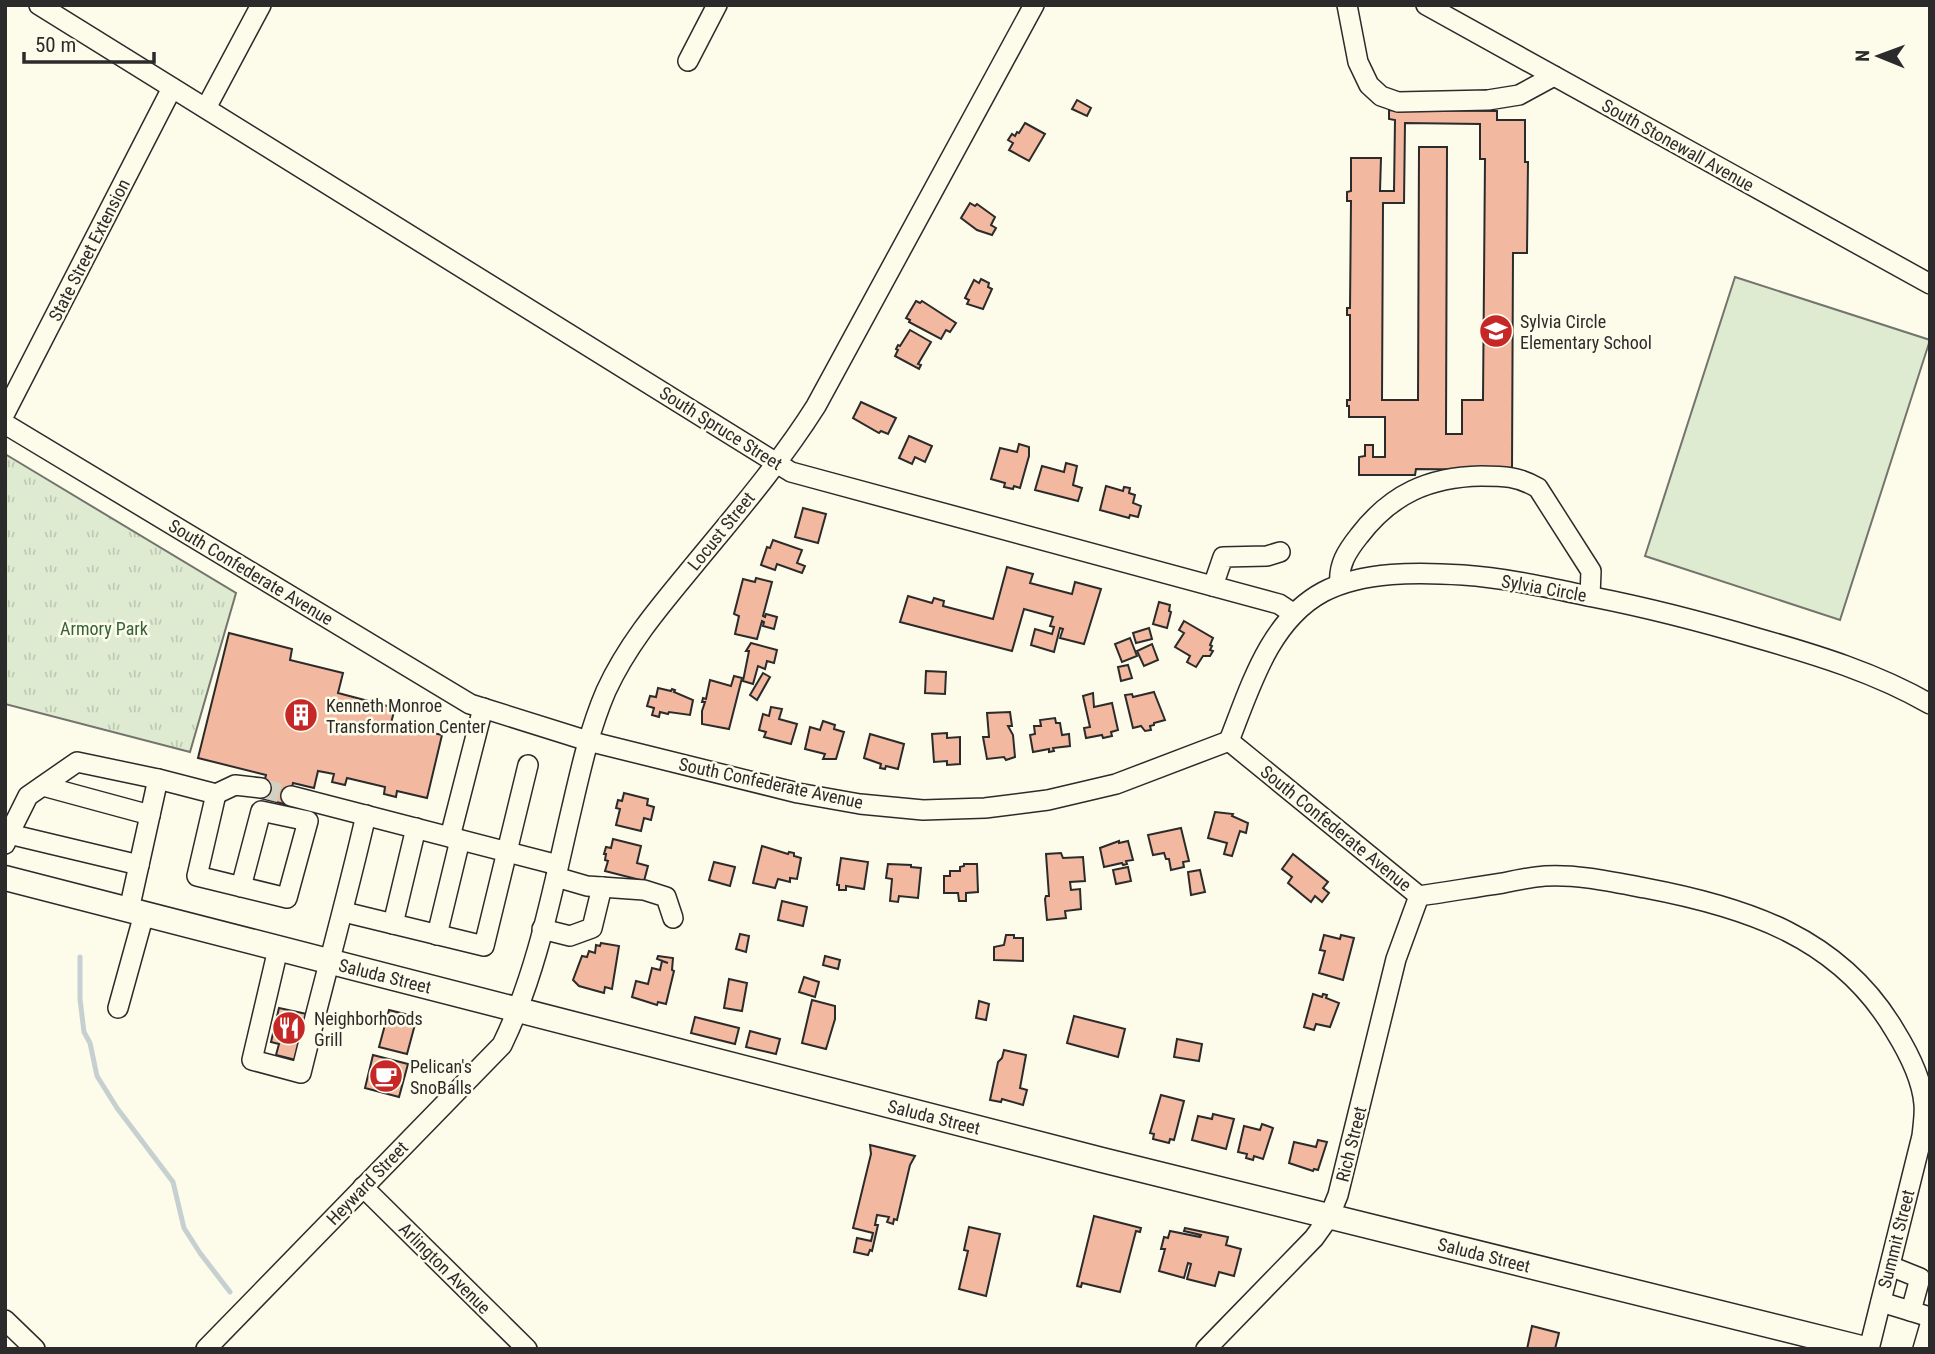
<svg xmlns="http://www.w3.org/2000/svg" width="1935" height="1354" font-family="'Roboto Condensed',sans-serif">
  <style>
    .grass { fill: #deebd1; stroke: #74746e; stroke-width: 2 }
    .park { fill: url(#park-tufts); stroke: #74746e; stroke-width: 2 }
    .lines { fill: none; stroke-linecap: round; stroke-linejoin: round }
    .stream { stroke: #c7d0d0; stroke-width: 5 }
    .building { fill: #f2b8a0; stroke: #2b2b2b; stroke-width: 2; fill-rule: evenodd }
    .minor-tunnel { stroke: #d3d1c4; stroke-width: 19; stroke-dasharray: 19 10; stroke-linecap: butt }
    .minor-casing { stroke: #2b2b2b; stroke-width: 22 }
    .major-casing { stroke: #2b2b2b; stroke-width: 27 }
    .minor { stroke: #fdfbea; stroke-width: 19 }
    .major { stroke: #fdfbea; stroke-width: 24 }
    .labels { text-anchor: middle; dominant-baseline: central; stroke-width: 5; stroke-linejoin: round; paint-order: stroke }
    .street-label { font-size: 18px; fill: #2b2b2b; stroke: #fdfbea }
    .poi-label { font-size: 18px; fill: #2b2b2b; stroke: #fdfbea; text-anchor: start }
    .park-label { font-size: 18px; fill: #34623c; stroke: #fdfbea }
  </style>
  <defs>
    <pattern id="park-tufts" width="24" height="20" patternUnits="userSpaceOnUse" patternTransform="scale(1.75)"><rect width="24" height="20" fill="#deebd1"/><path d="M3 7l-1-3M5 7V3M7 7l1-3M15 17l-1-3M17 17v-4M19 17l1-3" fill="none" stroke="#bfcab4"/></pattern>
  </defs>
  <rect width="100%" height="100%" fill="#fdfbea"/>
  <path class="grass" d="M1735,277L1930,340L1840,620L1645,556Z"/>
  <path class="park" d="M5,454L236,593L190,752L5,704Z"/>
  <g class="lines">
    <path class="stream" d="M80,957V999L84,1032L90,1043L97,1076L117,1108L173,1182L184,1228L200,1253L230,1292"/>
  </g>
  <g class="building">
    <path d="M1077,100L1091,108L1087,116L1072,109Z"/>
    <path d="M1389,110L1497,111V120H1525V162H1528L1527,253H1513L1512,470L1416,469L1415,475H1359V457L1365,456V445H1373V457H1385V417H1349V406H1347V400H1350V315H1347V308H1350L1351,201H1347V192L1351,191V158H1381L1380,191H1394L1395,120L1389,119ZM1405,123L1480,124V159H1485L1483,400H1462V434H1446L1447,147H1419L1418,400H1382L1383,203H1404Z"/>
    <path d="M1025,123L1045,134L1029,161L1009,150L1013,143L1008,140L1012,134L1015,136L1017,132L1019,133Z"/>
    <path d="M970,203L975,206L977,204L995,217L991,225L996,228L992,235L977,230L961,218Z"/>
    <path d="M981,279L989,283L988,287L992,289L983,309L967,304L969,300L965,298L974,280L979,283Z"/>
    <path d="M916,301L920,303L922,301L956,323L950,332L946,330L941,339L909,322L910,320L906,318Z"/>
    <path d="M910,330L931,342L918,364L921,365L919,369L895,356L898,350L896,349L898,345L900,346Z"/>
    <path d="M861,402L896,418L888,434L881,431L879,433L853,418Z"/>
    <path d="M909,436L932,446L925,462L915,457L912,464L899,458Z"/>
    <path d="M1019,444L1029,447V456L1020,488L1014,486L1013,489L1004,487L1005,483L991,479L1000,448L1017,452Z"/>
    <path d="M1066,463L1077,466L1073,485L1082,488L1078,501L1035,490L1042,466L1064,472Z"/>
    <path d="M1106,486L1123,491L1124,487L1130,488L1129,493L1135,495L1133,503L1141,506L1138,517L1130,515L1129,518L1100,510Z"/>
    <path d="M803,508L826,514L818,543L795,537Z"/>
    <path d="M773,540L802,550L797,563L805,566L802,573L777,564L775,570L761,565L767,547L770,548Z"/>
    <path d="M1007,567L1033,574L1030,583L1072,594L1075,582L1101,589L1084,644L1060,638L1063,629L1060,628L1054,652L1031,645L1035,629L1052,634L1054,627L1050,626L1053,617L1024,609L1012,651L900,622L908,596L932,603L934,598L944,601L943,606L993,619Z"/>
    <path d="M756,578L772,582L763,616L765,617L766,614L777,617L774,629L763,626L764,622L762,621L757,639L735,634L739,616L734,614L743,579L755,582Z"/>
    <path d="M1159,602L1170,605L1169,611L1171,612L1167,628L1153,624Z"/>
    <path d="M1184,621L1213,638L1210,645L1212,646L1210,650L1213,651L1210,656H1203L1196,667L1187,662L1190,656L1175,647L1184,633L1179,630Z"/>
    <path d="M1149,628L1152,639L1136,643L1133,633Z"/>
    <path d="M229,633L292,649L290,660L343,673L338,693L395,708L391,723L442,735L427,798L397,791L396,797L384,794L385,787L347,778L345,785L332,782L334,774L318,771L314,788L293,783L288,805L260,798L266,775L198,758Z"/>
    <path d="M1130,638L1137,656L1122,662L1115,644Z"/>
    <path d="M751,643L777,650L774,663L767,661L765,669L758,666L753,684L743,681L749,651H746Z"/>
    <path d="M1152,644L1158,660L1144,666L1137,651Z"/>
    <path d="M1128,665L1132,678L1121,681L1118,667Z"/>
    <path d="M926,671L946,672L945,694L925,693Z"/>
    <path d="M763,673L770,677L757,700L750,695Z"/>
    <path d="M734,676L742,678L729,729L702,724V711L705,702H702L703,698L706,699L710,680L731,686Z"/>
    <path d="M658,688L671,691L672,689L675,690L674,692L693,700L690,715L669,712L668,714L660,712L659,717L652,715L654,708L647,706L650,696L656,697Z"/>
    <path d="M1154,692L1165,720L1154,723V725L1150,726L1151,730L1145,731L1141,726L1133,728L1125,695L1132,694L1133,697Z"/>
    <path d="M1093,693L1094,707L1112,703L1118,730L1111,732L1112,736L1103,738L1102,735L1086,738L1084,728L1090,727L1083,696Z"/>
    <path d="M771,707L782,709L779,719L797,724L791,744L764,737L766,732L759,730L763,714L769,716Z"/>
    <path d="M1010,712L1012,726H1008L1013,735L1015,757L1006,760L1004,757L987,759L983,737H989L987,713Z"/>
    <path d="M1055,718L1056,723H1060L1062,735L1069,734L1070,746L1053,748L1054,751L1049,752V749L1033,752L1030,735L1035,734L1034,726H1041L1040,720Z"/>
    <path d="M823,721L835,725L834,729L844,732L836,759H823L825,754L805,749L810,727L820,730Z"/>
    <path d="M947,733V738L960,737V764L947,765V761L934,762L932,734Z"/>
    <path d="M870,734L904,744L898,769L886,766L885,769L880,768L881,764L864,758Z"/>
    <path d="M624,793L648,799L647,805L654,807L651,820L644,818L641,831L616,825L620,809L616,808L618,800L622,801Z"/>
    <path d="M1215,812L1233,814L1232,816L1248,823L1246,833L1240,831L1232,856L1224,854L1227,843L1208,838Z"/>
    <path d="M1181,828L1189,861L1183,862L1184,867L1171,870L1169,859H1166L1164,853L1153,855L1148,835Z"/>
    <path d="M613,839L641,846L637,863L648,866L644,881L605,871L608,861L605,860L606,854H604L606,847L611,848Z"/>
    <path d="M1119,841V843L1128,841L1133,860L1126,861L1127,864L1123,865L1122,863L1104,867L1100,848Z"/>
    <path d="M762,846L788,854L789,852L794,853V856L801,858L797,879L790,878V882L778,879L775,888L753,883Z"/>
    <path d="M1061,853L1063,858L1083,857L1085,881L1070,882L1071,890L1080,889L1081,909L1065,911L1066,918L1047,920L1045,899L1046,896H1049L1046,854Z"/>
    <path d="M1293,854L1328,882L1323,888L1329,893L1322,902L1315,896L1311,902L1288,883L1292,877L1282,869Z"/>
    <path d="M841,858L868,862L864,889L846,886V890H839V885H837Z"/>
    <path d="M714,862L735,867L730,886L709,880Z"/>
    <path d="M888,864L911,865V867L921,868L918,898L899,896L898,902L890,901L892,879L886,878Z"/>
    <path d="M964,864H977L978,892L966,893V901H959L958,893H944V876H950V871H960V867L964,866Z"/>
    <path d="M1128,867L1131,881L1116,884L1113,870Z"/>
    <path d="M1200,870L1205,892L1191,895L1188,872Z"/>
    <path d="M782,901L807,907L803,926L778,920Z"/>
    <path d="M740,934L749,936L746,952L736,949Z"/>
    <path d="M1006,935H1014V938H1023V961L994,960V947L1004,945Z"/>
    <path d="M1324,935L1340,939L1341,935L1354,938L1343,980L1319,973L1325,951L1320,950Z"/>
    <path d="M601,943L619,946L612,989L605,987L604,993L579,986L573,980L582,956L587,957L589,951L595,953L596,945L600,946Z"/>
    <path d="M658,956L673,958L672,970L674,971L666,1004L658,1002L657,1005L632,997L636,981L648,984L652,968L660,970L662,961L668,963L657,959Z"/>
    <path d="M825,956L840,960L838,969L823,965Z"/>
    <path d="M804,977L819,982L815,997L799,992Z"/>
    <path d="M729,979L747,983L742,1011L724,1008Z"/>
    <path d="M1313,994L1322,997L1323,994L1327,995L1326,998L1339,1003L1330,1027L1316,1024L1314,1030L1304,1027Z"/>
    <path d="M812,1000L835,1006V1019L826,1049L802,1043Z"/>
    <path d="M979,1001L989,1004L986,1020L976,1018Z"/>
    <path d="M279,1008L307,1014L296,1060L276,1055L279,1044L271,1042Z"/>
    <path d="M389,1010L417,1017L407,1054L379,1047Z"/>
    <path d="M1074,1016L1125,1029L1118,1057L1067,1043Z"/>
    <path d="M695,1017L739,1028L735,1044L691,1033Z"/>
    <path d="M750,1031L780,1039L776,1054L746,1047Z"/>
    <path d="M1177,1039L1202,1044L1199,1061L1174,1057Z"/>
    <path d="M1004,1050L1026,1055L1020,1088L1027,1090L1023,1105L1002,1099L1001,1102L990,1100L998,1062L1002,1058Z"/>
    <path d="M373,1055L408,1064L399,1097L365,1088Z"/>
    <path d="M1161,1095L1184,1101L1174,1140L1170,1139L1169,1143L1153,1139L1154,1134L1150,1133Z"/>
    <path d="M1213,1114L1234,1119L1226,1149L1192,1140L1198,1116L1212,1119Z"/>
    <path d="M1262,1124L1273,1128L1263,1159L1254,1156L1253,1160L1246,1158L1247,1154L1238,1152L1244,1126L1260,1130Z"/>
    <path d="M1318,1140L1327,1142L1318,1170L1314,1169L1313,1171L1289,1163L1294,1142L1316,1147Z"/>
    <path d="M870,1145L915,1156L910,1165L897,1220L894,1219L893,1224L887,1222L889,1217L877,1215L875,1225H878L872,1251L870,1250L868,1255L854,1252L857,1238L871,1241L873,1233L853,1228L871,1154Z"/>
    <path d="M1094,1216L1141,1228L1140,1232L1136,1231L1120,1292L1082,1283L1081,1287L1077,1286Z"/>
    <path d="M969,1227L1000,1234L986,1296L959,1289L968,1251L964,1250Z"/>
    <path d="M1185,1228L1228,1237L1226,1245L1241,1249L1234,1276L1219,1272L1215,1286L1187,1279L1191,1264L1188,1263L1184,1278L1159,1271L1165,1249H1161L1164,1237L1168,1238L1170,1231L1200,1237L1201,1235L1184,1231Z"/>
    <path d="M1532,1326L1559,1333L1555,1349H1527Z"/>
  </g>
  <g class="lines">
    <path class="minor-tunnel" d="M261,788L291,796"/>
    <g class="minor-casing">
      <g id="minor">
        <path d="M39,5L791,472L1279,604L1294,614"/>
        <path d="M1347,5L1358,62L1369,85L1381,96L1398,102L1488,100L1519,95L1554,76"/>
        <path d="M1426,5L1930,284"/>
        <path d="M688,61L717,5"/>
        <path d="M206,108L261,5"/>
        <path d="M5,413L172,88"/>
        <path d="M5,424L470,704L588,741L798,793L860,804L923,810L985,808L1048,800L1116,784L1229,741"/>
        <path d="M1340,584C1338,565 1347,551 1359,536C1391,494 1429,477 1481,476C1503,476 1518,476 1538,488L1591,571L1590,596"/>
        <path d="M1213,586L1223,557L1267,556L1280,552"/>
        <path d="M1229,741L1419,896C1447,892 1475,887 1503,883C1517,880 1531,877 1545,876C1578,874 1613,882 1645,888C1746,907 1840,937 1895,1031C1908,1052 1922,1079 1924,1104C1925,1114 1923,1126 1922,1136L1869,1349"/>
        <path d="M1229,741C1250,688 1269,621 1323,592C1363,571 1419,572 1463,575C1507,578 1550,588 1593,597C1649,608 1703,622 1757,638C1817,655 1876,673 1930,704"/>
        <path d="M43,786L150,815"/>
        <path d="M216,794L197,876L287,898L308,821L261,811L241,887"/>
        <path d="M291,796L558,865"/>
        <path d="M9,834L28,796L77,762L158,779"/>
        <path d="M450,837L483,708"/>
        <path d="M5,844L9,834L139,865"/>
        <path d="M556,877L587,886L644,890L666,897L673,918"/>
        <path d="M129,910L158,779L216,794L235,785L261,788"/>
        <path d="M344,912L484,946L528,765"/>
        <path d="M393,924L416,828"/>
        <path d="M542,929L570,936L592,928L602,887"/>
        <path d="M437,935L460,840"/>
        <path d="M278,949L252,1060L301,1073C322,987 346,902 366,815"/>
        <path d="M118,1008L144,914"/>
        <path d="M363,1187L527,1349"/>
        <path d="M1890,1266L1920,1278L1911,1311"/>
        <path d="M1881,1302L1930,1317"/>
        <path d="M5,1320L35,1349"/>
        <path d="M206,1349L502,1045C538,971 553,887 572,807C581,768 590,728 606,691C628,643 661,605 694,565C736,514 780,463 816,406L1034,5"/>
        <path d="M1206,1349L1314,1238L1329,1217L1338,1195L1396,959L1419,896"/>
        <path d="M1923,1349L1930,1325"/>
      </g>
    </g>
    <g class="major-casing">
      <path id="major" d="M5,878L1102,1160L1865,1349"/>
    </g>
    <use href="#minor" class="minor"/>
    <use href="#major" class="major"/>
  </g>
  <defs>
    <g id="school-disc" transform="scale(1.75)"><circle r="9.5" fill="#c62828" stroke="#fdfbea"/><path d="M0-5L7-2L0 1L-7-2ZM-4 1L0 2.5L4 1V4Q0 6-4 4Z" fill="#fff"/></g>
    <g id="building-disc" transform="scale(1.75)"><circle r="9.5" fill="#c62828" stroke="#fdfbea"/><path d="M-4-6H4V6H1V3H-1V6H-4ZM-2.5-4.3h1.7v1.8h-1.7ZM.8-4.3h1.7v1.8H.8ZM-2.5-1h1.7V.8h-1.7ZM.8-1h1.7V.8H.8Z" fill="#fff"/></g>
    <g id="restaurant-disc" transform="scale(1.75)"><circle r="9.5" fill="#c62828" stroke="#fdfbea"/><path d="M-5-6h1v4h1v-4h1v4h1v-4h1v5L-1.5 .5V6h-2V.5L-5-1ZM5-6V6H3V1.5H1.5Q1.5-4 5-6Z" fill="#fff"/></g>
    <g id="cafe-disc" transform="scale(1.75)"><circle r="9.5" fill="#c62828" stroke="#fdfbea"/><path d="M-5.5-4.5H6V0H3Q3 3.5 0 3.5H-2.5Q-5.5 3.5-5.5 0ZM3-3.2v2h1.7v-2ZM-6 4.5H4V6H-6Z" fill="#fff"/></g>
  </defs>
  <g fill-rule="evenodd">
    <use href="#school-disc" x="1496" y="331"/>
    <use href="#building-disc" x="301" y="715"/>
    <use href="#restaurant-disc" x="289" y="1028"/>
    <use href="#cafe-disc" x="386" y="1076"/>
  </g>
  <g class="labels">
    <g class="street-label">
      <text transform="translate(1678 145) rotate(29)">South Stonewall Avenue</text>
      <text transform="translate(89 250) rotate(-63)">State Street Extension</text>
      <text transform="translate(721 428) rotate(32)">South Spruce Street</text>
      <text transform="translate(721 531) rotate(-51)">Locust Street</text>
      <text transform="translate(251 572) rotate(31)">South Confederate Avenue</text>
      <text transform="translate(1544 588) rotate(10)">Sylvia Circle</text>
      <text transform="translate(771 783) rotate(12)">South Confederate Avenue</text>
      <text transform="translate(1336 828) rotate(39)">South Confederate Avenue</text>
      <text transform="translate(385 976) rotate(14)">Saluda Street</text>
      <text transform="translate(934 1117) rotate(14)">Saluda Street</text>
      <text transform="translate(1351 1144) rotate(-76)">Rich Street</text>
      <text transform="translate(367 1183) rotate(-46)">Heyward Street</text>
      <text transform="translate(1896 1239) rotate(-76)">Summit Street</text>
      <text transform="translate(1484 1255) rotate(14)">Saluda Street</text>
      <text transform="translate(445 1268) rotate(45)">Arlington Avenue</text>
    </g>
    <g class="poi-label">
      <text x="1520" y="321">Sylvia Circle<tspan x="1520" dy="21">Elementary School</tspan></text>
      <text x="326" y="705">Kenneth Monroe<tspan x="326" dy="21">Transformation Center</tspan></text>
      <text x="314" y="1018">Neighborhoods<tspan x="314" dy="21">Grill</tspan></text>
      <text x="410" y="1066">Pelican's<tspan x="410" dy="21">SnoBalls</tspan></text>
    </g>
    <g class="park-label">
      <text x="104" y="628">Armory Park</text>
    </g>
  </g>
  <rect width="1935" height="1354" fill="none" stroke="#2b2b2b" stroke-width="14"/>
  <g transform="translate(1879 56) rotate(271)" stroke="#fdfbea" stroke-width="5" paint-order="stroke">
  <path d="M0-5L12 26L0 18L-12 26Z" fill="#2b2b2b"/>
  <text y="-10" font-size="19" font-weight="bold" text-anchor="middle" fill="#2b2b2b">N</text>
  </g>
  <path d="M24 52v10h130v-10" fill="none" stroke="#2b2b2b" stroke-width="3.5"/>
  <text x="35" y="52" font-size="21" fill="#2b2b2b" stroke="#fdfbea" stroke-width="5" paint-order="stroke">50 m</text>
</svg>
